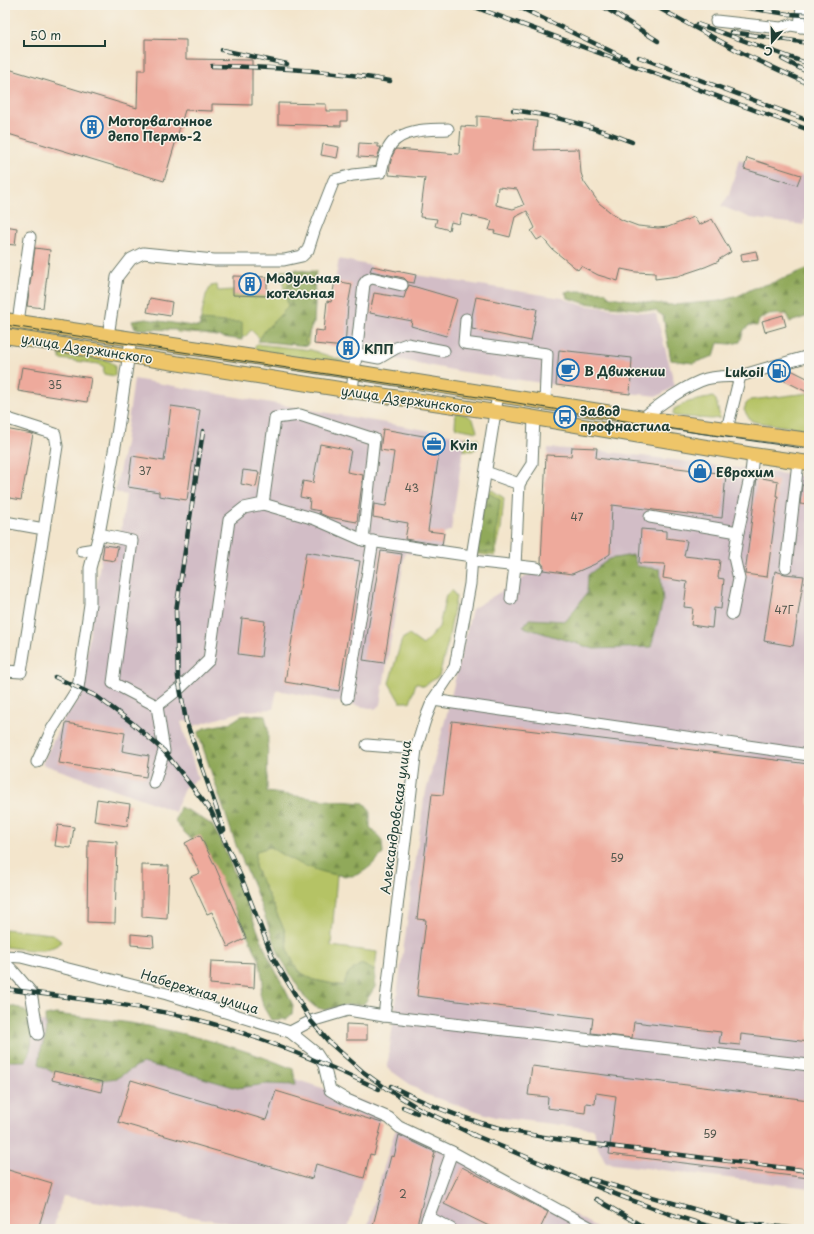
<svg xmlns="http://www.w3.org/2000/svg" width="814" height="1234" font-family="'Playpen Sans',sans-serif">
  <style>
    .industrial { fill: #d2bdc6 }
    .grass { fill: #b5c365; stroke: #6a804c }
    .forest { fill: url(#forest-firs); stroke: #587347 }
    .building { fill: #eeaa9c; fill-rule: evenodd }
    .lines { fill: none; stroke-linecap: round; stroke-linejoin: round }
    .minor-casing { stroke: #697869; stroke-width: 13 }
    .major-casing { stroke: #697869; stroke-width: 16 }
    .minor { stroke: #fff; stroke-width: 11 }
    .major { stroke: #eec569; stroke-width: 14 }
    .tram { stroke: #1f3d34; stroke-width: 1 }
    .rail-casing { stroke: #1f3d34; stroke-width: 4.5 }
    .rail { stroke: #f7f3e8; stroke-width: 3; stroke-dasharray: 9; stroke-linecap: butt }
    .labels { text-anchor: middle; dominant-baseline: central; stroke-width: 3; stroke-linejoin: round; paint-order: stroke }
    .number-label { font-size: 11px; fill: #53584e }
    .poi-label { font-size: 13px; font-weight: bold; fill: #1f3d34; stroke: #f7f3e8; text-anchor: start }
    .street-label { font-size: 13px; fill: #1f3d34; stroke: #f7f3e8 }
  </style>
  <defs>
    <pattern id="forest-firs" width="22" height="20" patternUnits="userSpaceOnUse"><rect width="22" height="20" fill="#90a95a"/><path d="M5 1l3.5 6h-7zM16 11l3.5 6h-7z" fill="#758b4b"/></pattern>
  </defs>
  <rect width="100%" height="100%" fill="#f7f3e8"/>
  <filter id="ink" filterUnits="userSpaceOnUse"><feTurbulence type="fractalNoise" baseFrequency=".025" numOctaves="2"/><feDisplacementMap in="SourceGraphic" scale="8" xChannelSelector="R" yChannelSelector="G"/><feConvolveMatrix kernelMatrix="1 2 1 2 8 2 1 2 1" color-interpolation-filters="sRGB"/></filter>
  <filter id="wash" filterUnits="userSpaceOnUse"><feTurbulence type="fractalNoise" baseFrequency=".012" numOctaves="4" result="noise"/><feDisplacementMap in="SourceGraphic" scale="16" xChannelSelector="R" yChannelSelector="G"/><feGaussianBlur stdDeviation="0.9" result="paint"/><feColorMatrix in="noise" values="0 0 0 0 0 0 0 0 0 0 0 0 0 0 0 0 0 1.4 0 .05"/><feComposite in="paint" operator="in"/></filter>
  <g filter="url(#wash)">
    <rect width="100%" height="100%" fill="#f3e5cc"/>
    <g class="industrial">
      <path d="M747,158L809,178V221L804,220V225L751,218L721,206L729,195L739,159L746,162Z"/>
      <path d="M339,259L416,275L562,298L582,305L656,314L675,386L658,396L585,389L463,372L396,359V341L384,350L374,353L344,350V347L314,344L315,330L324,331L327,301L331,302Z"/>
      <path d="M134,379L465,437L451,530L444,533L441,558L405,553L380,705L375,709L277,690L273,709L243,711L194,726L191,720L181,722L198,779L184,788L175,812L143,799L42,764L63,720L80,697L85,685V665L103,543L119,545L126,495L115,492L125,443Z"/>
      <path d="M548,448L602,451L809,477V1188L606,1163L597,1145L594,1129L495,1117L424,1094L387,1068L424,799L447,713L472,609L542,567Z"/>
      <path d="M5,1017L123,1031L246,1063L383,1108L348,1229H267L63,1196L53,1229H5Z"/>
      <path d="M402,1121L598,1228L601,1229H367L382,1173L395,1132Z"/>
    </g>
    <g class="grass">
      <path d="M281,271H316L308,345L260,339L251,330L245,337L177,332L173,324L199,327L206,295L211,286L217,285L218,291L233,290V295L267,296L285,294Z"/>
      <path d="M257,344L311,350L344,361L334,366L268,356L254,349Z"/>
      <path d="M60,353L109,361L115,365V376L103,374L104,367L99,364L60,359Z"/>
      <path d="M809,393V430L755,422L750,420L744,410L746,404L750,400Z"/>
      <path d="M713,397L716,400L720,418L711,419L674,416L673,413L674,409L688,402Z"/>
      <path d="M456,412C471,417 473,415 477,432L457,428L455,427Z"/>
      <path d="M465,437L478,439L477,448L472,451L463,450Z"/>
      <path d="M492,490L504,498L501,529L495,556L475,554L480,516L488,491Z"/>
      <path d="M452,590L456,597L448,642L439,676L424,686L416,683L410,702H400L389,683L402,639L409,635L423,645L439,627L446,595Z"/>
      <path d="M270,847C291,861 313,869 337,875L331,946L377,952L375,971L361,964L344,986L314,980L298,971L289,954L284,929L255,867L256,851Z"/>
      <path d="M5,929L52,934L62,942C44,955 26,949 5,947Z"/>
    </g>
    <g class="forest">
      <path d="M809,268V316L790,322L786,314L767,315L759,320L757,326L750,325L744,330L740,342L731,344L718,343L714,356L693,363L671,360L663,316L656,311L584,303L568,298L565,292L578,291L605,292L610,297L652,303L673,305L720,301L738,296L754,288L772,283Z"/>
      <path d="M296,269L314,273L315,305L314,322L305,341L308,346L258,341L266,329L288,307C285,289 286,285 296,269Z"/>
      <path d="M146,319L199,327L201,320L226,322H242V340L178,330L135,329L132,321Z"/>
      <path d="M489,493L500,500L494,553L477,552L481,513Z"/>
      <path d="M633,555L637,566L660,569L663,601L651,647L594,649L523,627L529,619L566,621L587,593L588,575L609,559Z"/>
      <path d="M252,715L265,716L268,729L267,792L325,800L364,803L370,810V827L382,840L383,854C375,862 367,871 356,875C354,876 350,876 347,876C320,874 292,862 270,847L256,851L255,867L284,929L289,954L298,971L314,980L343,986L348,973L361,964L375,971V987L364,1004L346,1005L325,1010L315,1007L304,997L279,955L254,887L237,848L198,733L204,728L230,723L241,716Z"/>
      <path d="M180,807L198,816L212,825L222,843L268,956L293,1005L292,1014L286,1019L271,1020L263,1006L260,992L263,981L259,959L238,915L201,847L186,834L175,822Z"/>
      <path d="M5,1005L20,1008L32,1016C32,1033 34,1046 25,1061H5Z"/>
      <path d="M56,1014C86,1018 117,1020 147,1026C197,1036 246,1049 293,1069L296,1085L267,1084L237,1088L189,1074L142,1063L117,1078L85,1082L52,1072L39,1064L41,1049L46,1035L45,1016Z"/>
    </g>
    <g id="blocks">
      <g class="building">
        <path d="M145,39L186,40V59L252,60V105L212,104V111L185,110L164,181L5,133V68L137,108L138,70H145Z"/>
        <path d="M278,103L326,104V111H347V121H341V126L278,124Z"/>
        <path d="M477,116L537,121L534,150L579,149L581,173L584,182L599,203L614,215L622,220L638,226L658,228L668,227L694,217L699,225L712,219L731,252L718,260L719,261L705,267L678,276L655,279V273L636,272L621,269L618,281L598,275L581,266L578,270L552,249L542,237L537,240L531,231L535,228L527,211L515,217L510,237L494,233L495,231L489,230L492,221L462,214L459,224L451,222L449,230L435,226L437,219L420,217L425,178L389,175L390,165L392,156L396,149L459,154L461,126L477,127ZM498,187L517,189L524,205L513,209L496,205Z"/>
        <path d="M359,143L378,144V147H381L377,158L358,157Z"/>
        <path d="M323,144L339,147L337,158L321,155Z"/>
        <path d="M747,158L801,175L797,185L744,169Z"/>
        <path d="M5,226L17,228L15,245L5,244Z"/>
        <path d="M35,248L50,250L43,308L27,306Z"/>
        <path d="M756,251L758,260L742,262L741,254Z"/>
        <path d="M372,266L416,275L414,283L408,282L404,278L370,271Z"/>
        <path d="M233,276L267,277V296L233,295Z"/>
        <path d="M335,281L352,284L348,305L345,347L314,344L315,330L324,331L327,301L331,302Z"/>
        <path d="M409,285L457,299L446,336L411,326L412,321L370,313L374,293L404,298L406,291Z"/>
        <path d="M476,297L537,309L531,341L472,329V316Z"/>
        <path d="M150,298L172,302L170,316L147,312Z"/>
        <path d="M783,315L786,326L765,332L762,321Z"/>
        <path d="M559,350L632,358L630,394L556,385Z"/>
        <path d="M22,367L91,378L87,402L18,391Z"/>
        <path d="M789,369L809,379V393L771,374Z"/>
        <path d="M171,406L200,410L187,500L159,496V492L128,487L132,456L164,461Z"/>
        <path d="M5,429L33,434L21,500L5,497Z"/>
        <path d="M383,429L441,439L428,531L444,533L442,545L405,539L408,523L373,517L374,504L386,506L394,452L380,450Z"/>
        <path d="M320,444L351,450L347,472L363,475L357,522L328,517L319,513L320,511L309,509L310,499L300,497L303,481L313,483Z"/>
        <path d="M572,447L597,448L596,458L726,474L722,518L612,505L610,554L595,564L572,574L543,570L544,566L541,562L546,455L571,456Z"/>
        <path d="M243,470L259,472L256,487L241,484Z"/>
        <path d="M757,477L778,481L776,496H778L767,577L745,574Z"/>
        <path d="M802,485H809V505L800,504Z"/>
        <path d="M641,529L666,531V538L687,541L684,556L720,560L718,578L724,579L721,609L714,608L712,628L691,625L693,608L684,607L687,582L663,578L665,564L639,563Z"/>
        <path d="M104,545L118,547L115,561L102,559Z"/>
        <path d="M381,551L402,554L384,663L363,660Z"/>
        <path d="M306,552L360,561L339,691L285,682Z"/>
        <path d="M775,571L785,574L804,576L793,646L764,641Z"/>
        <path d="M242,618L265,621L261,657L238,654Z"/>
        <path d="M452,721L809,764V1042L741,1034L740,1045L719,1043L721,1032L634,1022L632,1038L591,1033L593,1018L417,996L426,920L417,919L432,794L443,795Z"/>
        <path d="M66,723L125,733L122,751L149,756L146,777L59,763Z"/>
        <path d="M97,799L130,804L127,826L94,821Z"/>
        <path d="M58,825L74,827L71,848L55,846Z"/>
        <path d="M200,835L215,866L246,938L228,947L212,912L207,914L190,877L200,873L185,843Z"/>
        <path d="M88,840L117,842L115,923L87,922Z"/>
        <path d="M142,865L169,866L167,919L142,917Z"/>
        <path d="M131,934L153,936L154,947L131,945Z"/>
        <path d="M211,961L255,963L254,988L210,984Z"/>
        <path d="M346,1024L367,1025V1040H346Z"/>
        <path d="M532,1066L809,1100V1178L609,1154L616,1096L596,1093L595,1104L586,1103L585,1113L547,1108L548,1097L528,1095Z"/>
        <path d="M54,1071L103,1082L101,1092L52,1080Z"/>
        <path d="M131,1080L266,1120L276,1091L382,1123L374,1155L370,1154L364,1178L316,1164L312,1179L118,1122Z"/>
        <path d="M399,1135L435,1152L416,1229H372L391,1156L394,1157Z"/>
        <path d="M462,1167L548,1212L540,1229H495L444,1204Z"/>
        <path d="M5,1169L52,1183L38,1229H5Z"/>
      </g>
    </g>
  </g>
  <g filter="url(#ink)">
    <use href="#blocks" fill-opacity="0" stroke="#697869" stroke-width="1"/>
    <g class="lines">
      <g class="minor-casing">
        <g id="minor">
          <path d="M716,21L781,28L791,25L809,28"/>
          <path d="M800,27L802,5"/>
          <path d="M466,319L464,343L547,354L545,402"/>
          <path d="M18,322L30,237"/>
          <path d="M108,336L117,277L131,259L143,253L214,260H284L302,256L308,250L314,231L334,180L353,175L381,172C383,163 385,151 392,143C406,128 430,130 448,129"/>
          <path d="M131,339L117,435L99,534L132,541L113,683L157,706L164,751L154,783"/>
          <path d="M357,354L379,358L396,348L407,344L444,351"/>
          <path d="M352,391L364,284L367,280L372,278L402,285"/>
          <path d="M5,418L55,434L57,446L44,529"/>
          <path d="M643,418C657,406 688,384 706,379C717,376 729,377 740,376"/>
          <path d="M727,429L740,376L809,356"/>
          <path d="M486,472L519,484L515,566L511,599"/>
          <path d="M519,484L532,464L534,418"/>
          <path d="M263,504L315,519L363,540"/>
          <path d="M650,517L738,532"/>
          <path d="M5,522L44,529L21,672L5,671"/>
          <path d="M82,551L95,549"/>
          <path d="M472,561L537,568"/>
          <path d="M786,567L798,462"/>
          <path d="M732,614L739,579L734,557L738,532L751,473L753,455"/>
          <path d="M347,698L373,541"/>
          <path d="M433,700L809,755"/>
          <path d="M157,706L180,688L209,660L229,520L244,508L263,504L275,418L300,415L374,439L363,540L472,556"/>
          <path d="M367,745L416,749"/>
          <path d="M37,762L52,729L78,688L90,604V568L99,534"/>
          <path d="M5,956L21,957L167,994L290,1032L311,1021L348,1010L384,1016L809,1065"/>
          <path d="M5,963L13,971L31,992L38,1034"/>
          <path d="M384,1016L416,749L425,720L433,700L455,667L470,584L472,556L498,394"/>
          <path d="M290,1032L316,1053L324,1065L330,1090L347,1100L389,1118L399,1127L452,1152L424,1229"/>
          <path d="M452,1152L593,1229"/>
          <path d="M428,1217L451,1229"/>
        </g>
      </g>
      <g class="major-casing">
        <g id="major">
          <path d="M5,320L355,372L643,418L809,440"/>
          <path d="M5,336L352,391L523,416L753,455L809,463"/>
        </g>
      </g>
      <use href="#minor" class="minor"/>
      <use href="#major" class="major"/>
      <path class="tram" d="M5,325L511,402L698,433L809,449"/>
      <g class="rail-casing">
        <g id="rail">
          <path d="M469,5L809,130"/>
          <path d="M515,5L627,59"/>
          <path d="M601,5L658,41"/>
          <path d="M653,5L744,54L809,84"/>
          <path d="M729,5L788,14L809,15"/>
          <path d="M697,24L809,64"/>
          <path d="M731,32L809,43"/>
          <path d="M222,50L287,64"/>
          <path d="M639,57L809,121"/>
          <path d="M782,59L809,73"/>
          <path d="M212,66C272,67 332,70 390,81"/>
          <path d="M513,110C557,116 591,126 632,142"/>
          <path d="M203,431L176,611L178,677L186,721L224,830"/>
          <path d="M55,677L96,696L131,722L164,751L211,811L242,879L272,956L311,1021L329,1042L362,1071L387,1089L423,1111"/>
          <path d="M5,989C67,997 130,1004 191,1018C255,1034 320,1061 379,1089"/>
          <path d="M391,1086C420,1101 450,1114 481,1123C536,1139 593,1144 649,1151C702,1158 756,1164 809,1171"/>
          <path d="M403,1107L417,1113"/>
          <path d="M418,1108L476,1136"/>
          <path d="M471,1134C553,1167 633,1206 719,1229"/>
          <path d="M590,1179L742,1223L799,1229"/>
          <path d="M596,1199L647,1229"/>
        </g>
      </g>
      <use href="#rail" class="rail"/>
    </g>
  </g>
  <defs>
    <g id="building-ring" transform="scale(1.15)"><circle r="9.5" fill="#f7f3e8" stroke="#1f6fb2" stroke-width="1.5"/><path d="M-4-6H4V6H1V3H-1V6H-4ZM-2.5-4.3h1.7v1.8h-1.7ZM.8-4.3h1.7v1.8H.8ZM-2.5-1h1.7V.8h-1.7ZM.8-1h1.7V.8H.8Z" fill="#1f6fb2"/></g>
    <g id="cafe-ring" transform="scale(1.15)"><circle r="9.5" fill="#f7f3e8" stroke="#1f6fb2" stroke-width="1.5"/><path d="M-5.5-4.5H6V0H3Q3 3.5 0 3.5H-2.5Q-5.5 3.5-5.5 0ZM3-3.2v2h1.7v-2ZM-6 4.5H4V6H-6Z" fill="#1f6fb2"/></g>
    <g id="fuel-ring" transform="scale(1.15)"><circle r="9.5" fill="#f7f3e8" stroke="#1f6fb2" stroke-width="1.5"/><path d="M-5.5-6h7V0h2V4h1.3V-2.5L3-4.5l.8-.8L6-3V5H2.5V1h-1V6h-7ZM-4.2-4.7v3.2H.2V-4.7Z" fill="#1f6fb2"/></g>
    <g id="bus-ring" transform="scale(1.15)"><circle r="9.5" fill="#f7f3e8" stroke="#1f6fb2" stroke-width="1.5"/><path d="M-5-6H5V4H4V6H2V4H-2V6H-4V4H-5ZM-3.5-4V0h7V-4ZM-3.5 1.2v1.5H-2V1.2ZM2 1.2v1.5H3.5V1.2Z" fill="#1f6fb2"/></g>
    <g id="office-ring" transform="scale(1.15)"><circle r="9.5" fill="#f7f3e8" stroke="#1f6fb2" stroke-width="1.5"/><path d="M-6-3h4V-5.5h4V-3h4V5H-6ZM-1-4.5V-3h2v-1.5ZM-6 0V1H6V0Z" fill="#1f6fb2"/></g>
    <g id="shop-ring" transform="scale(1.15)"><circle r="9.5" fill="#f7f3e8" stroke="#1f6fb2" stroke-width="1.5"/><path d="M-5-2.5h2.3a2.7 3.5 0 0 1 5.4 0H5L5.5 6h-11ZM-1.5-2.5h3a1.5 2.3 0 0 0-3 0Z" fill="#1f6fb2"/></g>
  </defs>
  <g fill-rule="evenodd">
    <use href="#building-ring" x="92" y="127"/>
    <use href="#building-ring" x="250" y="284"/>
    <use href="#building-ring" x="348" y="348"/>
    <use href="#cafe-ring" x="568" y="370"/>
    <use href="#fuel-ring" x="779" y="371"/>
    <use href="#bus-ring" x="565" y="417"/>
    <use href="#office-ring" x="434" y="444"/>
    <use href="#shop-ring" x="700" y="471"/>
  </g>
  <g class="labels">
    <g class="number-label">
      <text x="55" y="384">35</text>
      <text x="145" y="470">37</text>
      <text x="412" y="487">43</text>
      <text x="577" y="516">47</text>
      <text x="784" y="609">47Г</text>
      <text x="617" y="857">59</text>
      <text x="710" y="1133">59</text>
      <text x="403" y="1193">2</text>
    </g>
    <g class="poi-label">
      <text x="108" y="120">Моторвагонное<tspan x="108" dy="15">депо Пермь-2</tspan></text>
      <text x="266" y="277">Модульная<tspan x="266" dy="15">котельная</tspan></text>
      <text x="364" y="348">КПП</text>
      <text x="584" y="370">В Движении</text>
      <text x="764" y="371" text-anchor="end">Lukoil</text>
      <text x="580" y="410">Завод<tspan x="580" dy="15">профнастила</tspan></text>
      <text x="450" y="444">Kvin</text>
      <text x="716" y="471">Еврохим</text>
    </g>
    <g class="street-label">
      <text transform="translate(87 348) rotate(9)">улица Дзержинского</text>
      <text transform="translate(407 399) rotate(8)">улица Дзержинского</text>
      <text transform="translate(395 817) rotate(-82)">Александровская улица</text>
      <text transform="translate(200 991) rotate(17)">Набережная улица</text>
    </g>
  </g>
  <rect width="814" height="1234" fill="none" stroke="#f7f3e8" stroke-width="20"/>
  <g transform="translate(772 42) rotate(200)" stroke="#f7f3e8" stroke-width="3" paint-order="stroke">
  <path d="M0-3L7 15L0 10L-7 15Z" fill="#1f3d34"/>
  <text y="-6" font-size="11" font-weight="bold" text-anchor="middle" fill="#1f3d34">С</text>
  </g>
  <path d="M24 40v6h81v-6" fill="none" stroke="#1f3d34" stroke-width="2"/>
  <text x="30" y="40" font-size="12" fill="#1f3d34" stroke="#f7f3e8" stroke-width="3" paint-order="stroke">50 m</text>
</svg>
